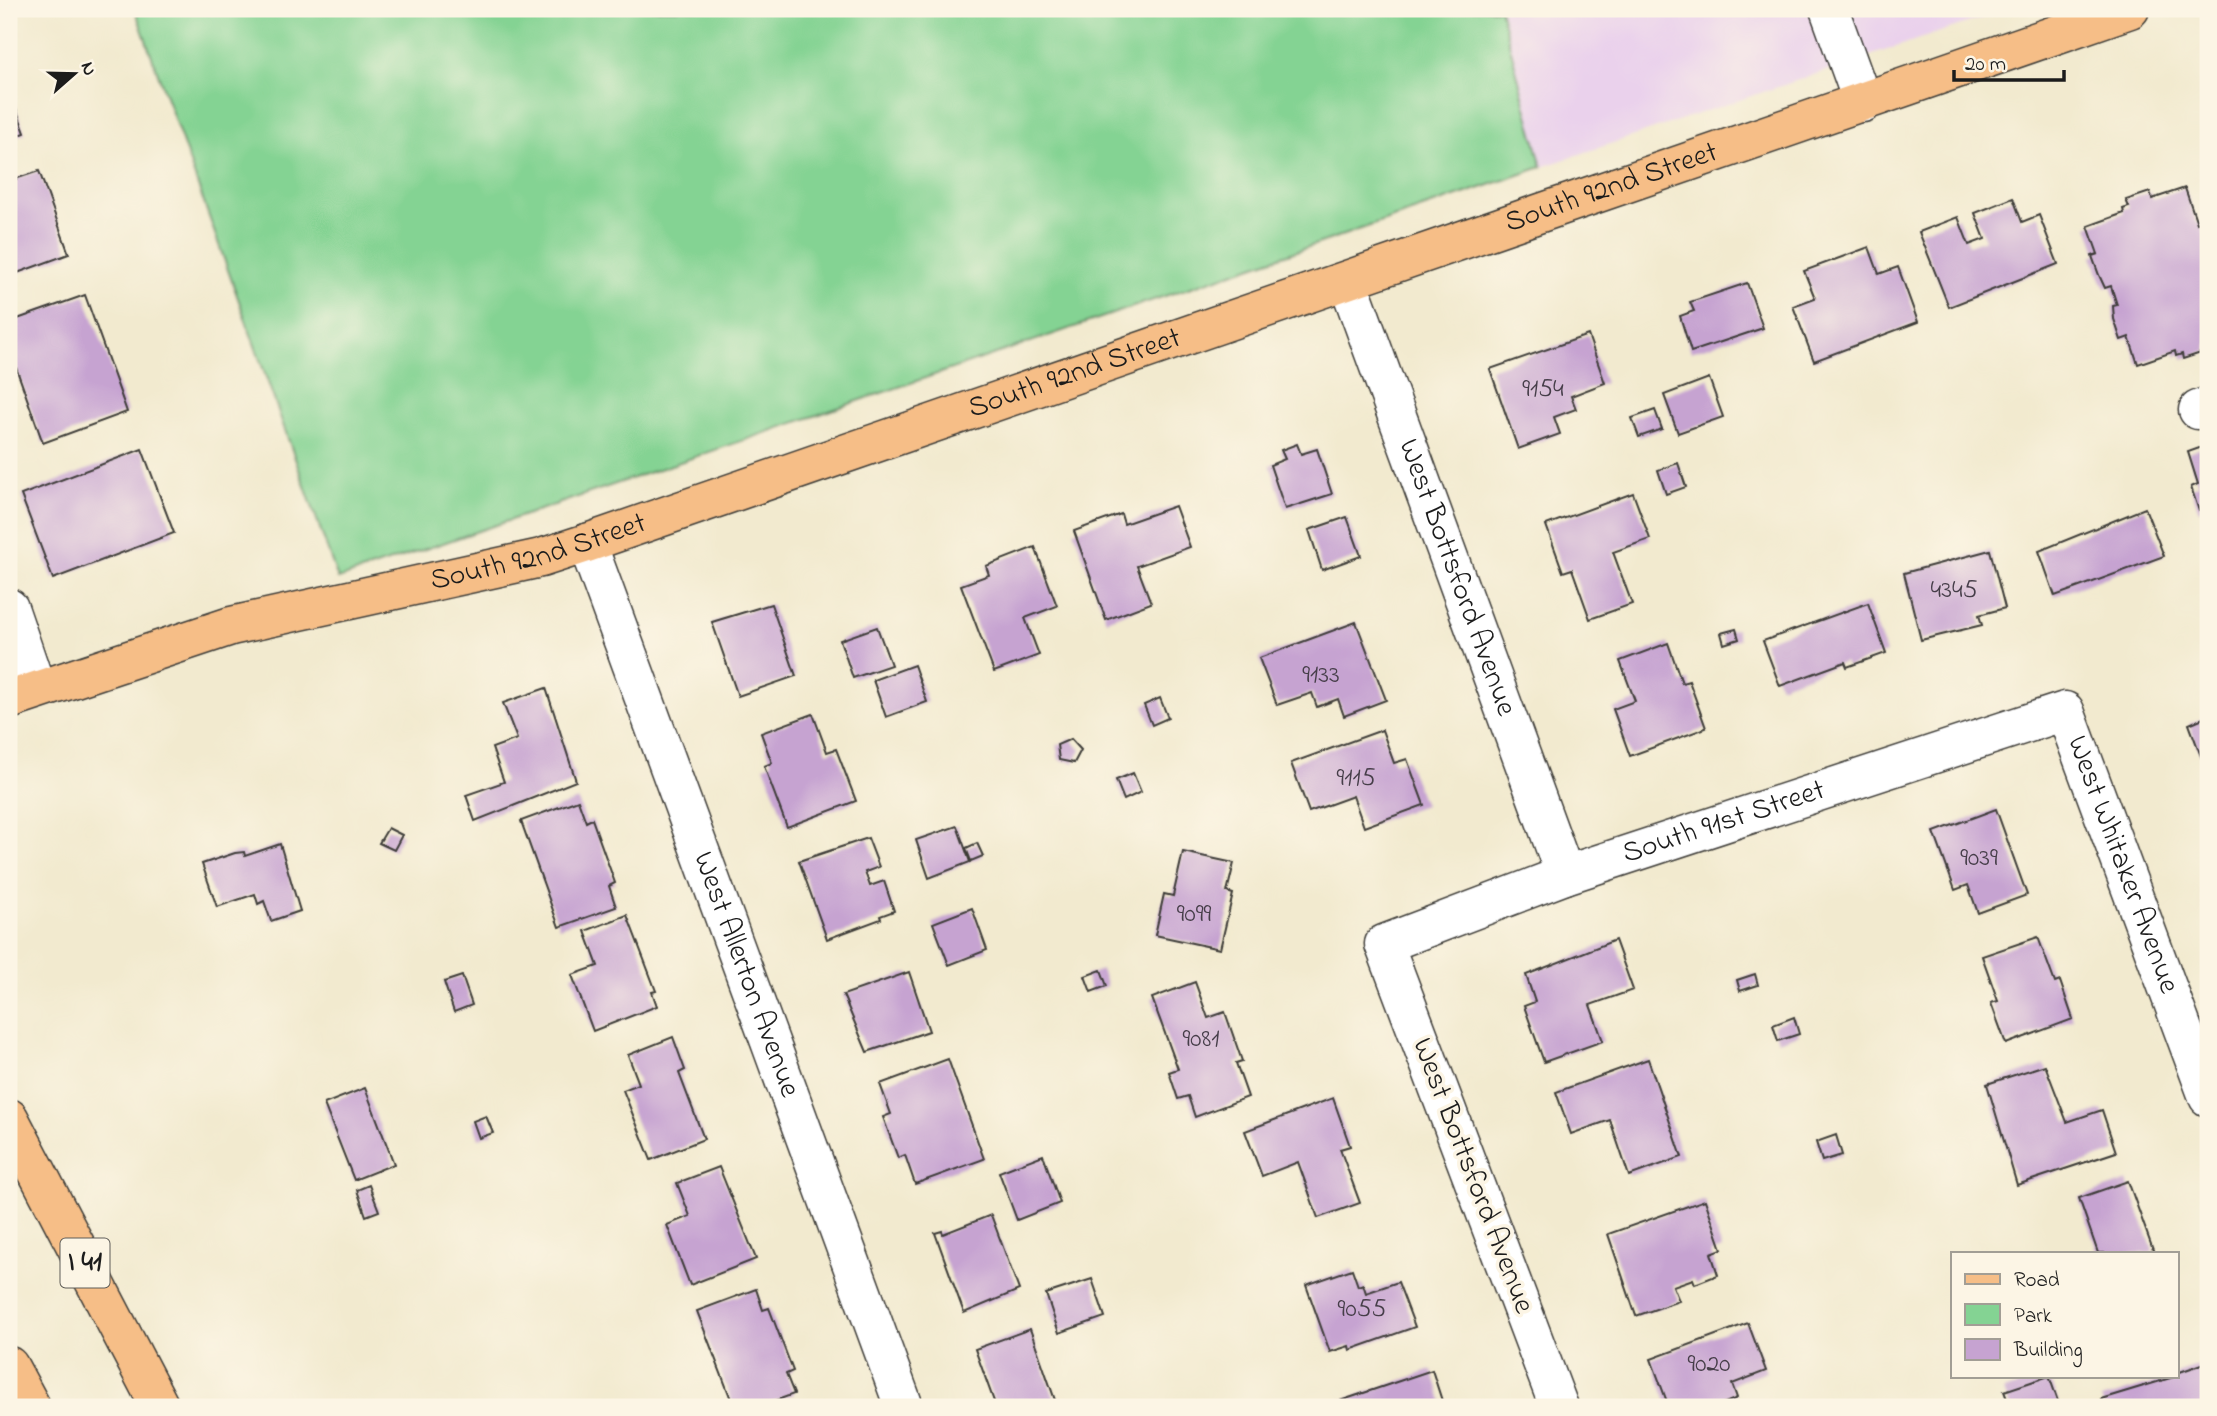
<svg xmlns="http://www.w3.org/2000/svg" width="2217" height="1416" font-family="'Indie Flower',sans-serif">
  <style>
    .built { fill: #ead1ec }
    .green { fill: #84d393; stroke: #507858; stroke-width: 2 }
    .building { fill: #c6a3d1 }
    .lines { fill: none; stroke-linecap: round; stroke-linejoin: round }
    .minor-casing { stroke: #3c3b37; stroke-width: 41 }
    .major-casing { stroke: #3c3b37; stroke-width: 41 }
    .highway-casing { stroke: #3c3b37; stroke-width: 41 }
    .minor { stroke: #fff; stroke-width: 38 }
    .major { stroke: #f6be87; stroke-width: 38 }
    .highway { stroke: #f6be87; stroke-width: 38 }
    .labels { text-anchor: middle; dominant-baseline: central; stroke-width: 7; stroke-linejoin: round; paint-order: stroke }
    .number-label { font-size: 26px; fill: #463e49 }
    .shield { fill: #fcf5e5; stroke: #5f5d58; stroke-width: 2 }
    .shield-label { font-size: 28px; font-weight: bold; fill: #1c1c1c }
    .street-label { font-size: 30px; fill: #1c1c1c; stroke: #fcf5e5 }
  </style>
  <rect width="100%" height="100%" fill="#fcf5e5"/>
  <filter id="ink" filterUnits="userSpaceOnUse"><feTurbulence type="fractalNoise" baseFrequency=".0143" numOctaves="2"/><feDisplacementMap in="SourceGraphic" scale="14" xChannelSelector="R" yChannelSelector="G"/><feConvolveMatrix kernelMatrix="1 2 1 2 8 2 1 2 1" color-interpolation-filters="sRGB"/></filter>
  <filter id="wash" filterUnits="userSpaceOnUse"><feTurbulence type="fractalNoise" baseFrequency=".00686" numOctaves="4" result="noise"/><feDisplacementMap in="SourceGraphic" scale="28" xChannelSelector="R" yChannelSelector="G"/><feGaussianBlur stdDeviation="1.57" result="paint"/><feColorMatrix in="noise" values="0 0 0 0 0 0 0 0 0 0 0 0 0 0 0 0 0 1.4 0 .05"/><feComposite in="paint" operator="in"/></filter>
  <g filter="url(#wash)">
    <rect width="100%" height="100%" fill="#f2eacf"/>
    <path class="built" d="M1500,9H2008L1542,167Z"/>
    <path class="green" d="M135,9H1500L1542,167L338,579Z"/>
    <g id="blocks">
      <g class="building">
        <path d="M9,89L25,133L9,139Z"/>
        <path d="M39,171L69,254L9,276V181Z"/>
        <path d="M2185,188L2197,223L2201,222L2208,243L2207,351L2183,359L2182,354L2176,356L2175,351L2138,364L2129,337L2121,340L2114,319L2113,306L2117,305L2111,286L2105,288L2099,275L2092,256L2098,254L2088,226L2124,213L2123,209L2129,207L2126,200L2150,192L2152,199Z"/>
        <path d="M2013,198L2022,222L2039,215L2058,264L1949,307L1919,232L1958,217L1969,245L1985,239L1975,213Z"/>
        <path d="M1869,247L1879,274L1898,267L1918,322L1814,361L1793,306L1815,298L1804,271Z"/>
        <path d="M1747,283L1763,328L1691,352L1680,316L1694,311L1690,302Z"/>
        <path d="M85,295L127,412L43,443L9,348V322Z"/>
        <path d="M1588,335L1605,383L1571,396L1576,409L1554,417L1560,434L1518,449L1490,369Z"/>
        <path d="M1709,378L1723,417L1678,433L1664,395Z"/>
        <path d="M1655,410L1662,429L1639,437L1632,418Z"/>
        <path d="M1297,444L1301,454L1317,449L1332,494L1285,509L1270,465L1285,459L1281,450Z"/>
        <path d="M2208,445V507L2199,511L2191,487L2198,484L2188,452Z"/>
        <path d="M142,449L174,533L53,579L21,495Z"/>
        <path d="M1678,463L1686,487L1666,494L1658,470Z"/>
        <path d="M1633,493L1650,539L1613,552L1632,604L1590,619L1572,569L1563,572L1546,525Z"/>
        <path d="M1175,506L1190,547L1137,566L1151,603L1106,620L1074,531L1121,514L1124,524Z"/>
        <path d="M2145,508L2164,556L2055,596L2039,551Z"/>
        <path d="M1347,517L1361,556L1322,570L1309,530Z"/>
        <path d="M1035,547L1057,606L1025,618L1039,655L994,672L961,585L989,575L986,566Z"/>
        <path d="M1990,550L2005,608L1979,615L1982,625L1921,640L1904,573Z"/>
        <path d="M1868,603L1886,653L1847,667L1845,662L1780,686L1763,641Z"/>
        <path d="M771,604L796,676L738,696L712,622Z"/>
        <path d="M1356,622L1386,700L1344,716L1338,699L1317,707L1312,693L1277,705L1259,658Z"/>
        <path d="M877,627L891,665L853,678L840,640Z"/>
        <path d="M1736,629L1739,639L1724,644L1721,633Z"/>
        <path d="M1668,643L1682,683L1689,681L1706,728L1630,756L1613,709L1635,701L1620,661Z"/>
        <path d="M914,665L927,702L886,717L873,680Z"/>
        <path d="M546,688L576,781L475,821L466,795L504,782L492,748L517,739L503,703Z"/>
        <path d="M1160,698L1168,718L1152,725L1144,705Z"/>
        <path d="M813,714L827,752L836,749L856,801L787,827L764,766L772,763L761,733Z"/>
        <path d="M2208,716V775L2189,724Z"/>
        <path d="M1382,730L1394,763L1407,759L1424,805L1364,827L1353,796L1309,812L1291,763Z"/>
        <path d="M1071,739L1081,750L1074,763L1059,760L1057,745Z"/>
        <path d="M1133,773L1141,792L1124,800L1116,780Z"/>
        <path d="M578,800L586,822L592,819L615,883L609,886L616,907L559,927L521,821Z"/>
        <path d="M1996,809L2027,895L1978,913L1968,885L1955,890L1934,832Z"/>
        <path d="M957,826L970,862L929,878L916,840Z"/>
        <path d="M388,828L402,835L394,850L379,843Z"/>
        <path d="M868,838L879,867L865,872L870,886L884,881L894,911L880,916L881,919L827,939L799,861Z"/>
        <path d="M977,843L983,856L971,861L966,848Z"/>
        <path d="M280,844L300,911L271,921L264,901L258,904L255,894L217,907L202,864L235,853L244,852L245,856Z"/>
        <path d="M1183,852L1234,863L1227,892L1233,894L1220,949L1155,935L1164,894L1173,896Z"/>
        <path d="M972,908L987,950L949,965L933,923Z"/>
        <path d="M627,915L656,991L652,992L657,1006L593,1031L572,975L598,966L585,931Z"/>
        <path d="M2038,937L2055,983L2060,981L2073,1019L2006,1044L1991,1003L1998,1001L1982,956Z"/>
        <path d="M1615,940L1633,990L1590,1005L1603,1041L1544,1062L1524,1006L1535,1002L1526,975Z"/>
        <path d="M1101,970L1107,986L1091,992L1085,976Z"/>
        <path d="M909,972L929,1031L867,1052L843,995Z"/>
        <path d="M1755,974L1758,985L1740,991L1737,980Z"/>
        <path d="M462,976L472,1005L454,1012L444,982Z"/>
        <path d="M1195,982L1208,1018L1225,1012L1242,1061L1236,1063L1248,1097L1195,1117L1188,1096L1178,1099L1169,1072L1178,1069L1152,998Z"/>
        <path d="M1794,1017L1799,1034L1778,1041L1773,1025Z"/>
        <path d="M673,1037L685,1070L679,1073L704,1139L651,1160L623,1090L639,1084L628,1055Z"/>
        <path d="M948,1059L984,1159L915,1184L905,1155L898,1158L883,1117L891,1114L880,1084Z"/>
        <path d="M1648,1059L1682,1157L1629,1176L1610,1120L1571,1134L1556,1092Z"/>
        <path d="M2045,1065L2067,1122L2102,1110L2116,1152L2017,1185L1987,1084Z"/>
        <path d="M365,1088L394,1164L354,1180L324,1104Z"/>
        <path d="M1333,1098L1350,1146L1340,1149L1360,1203L1318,1218L1298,1162L1262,1176L1245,1131Z"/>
        <path d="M486,1116L493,1133L479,1138L473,1121Z"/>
        <path d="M1836,1135L1842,1155L1822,1161L1816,1142Z"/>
        <path d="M1043,1155L1060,1203L1017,1220L999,1172Z"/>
        <path d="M719,1167L756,1259L690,1285L667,1225L690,1216L677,1183Z"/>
        <path d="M2128,1181L2153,1250L2150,1253H2098L2079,1198Z"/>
        <path d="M369,1185L379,1211L366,1216L357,1190Z"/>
        <path d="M1705,1200L1722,1249L1711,1253L1718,1275L1695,1284L1693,1279L1673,1286L1679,1301L1636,1316L1608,1234Z"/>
        <path d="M991,1215L1019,1290L964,1313L935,1233L942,1231L943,1234Z"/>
        <path d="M1352,1269L1358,1286L1363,1284L1366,1293L1398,1282L1415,1327L1350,1350L1349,1346L1330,1352L1306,1285Z"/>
        <path d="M1092,1279L1105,1317L1059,1333L1046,1294Z"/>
        <path d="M756,1289L763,1310L769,1308L793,1371L786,1374L794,1394L758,1407H734L697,1311Z"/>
        <path d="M1748,1323L1766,1371L1732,1384L1737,1398L1716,1407H1669L1651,1359Z"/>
        <path d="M1030,1329L1056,1403L1045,1407H996L975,1349Z"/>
        <path d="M2208,1362V1407H2104L2101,1399L2177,1376V1373Z"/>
        <path d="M1432,1370L1444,1407H1335L1334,1403Z"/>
        <path d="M2049,1376L2060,1407H2010L2004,1391Z"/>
      </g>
    </g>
  </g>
  <g filter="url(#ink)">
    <use href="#blocks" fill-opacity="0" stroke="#3c3b37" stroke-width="2"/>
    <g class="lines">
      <g class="minor-casing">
        <g id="minor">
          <path d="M1829,9L1863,103"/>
          <path id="s1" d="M1348,282L1565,875"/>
          <path d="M2198,410L2208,406"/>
          <path id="s2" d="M587,543L904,1407"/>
          <path d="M9,608L37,690"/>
          <path id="s3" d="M1559,1407L1384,944L1565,875L2065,711L2208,1097"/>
        </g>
      </g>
      <g class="major-casing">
        <g id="major">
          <path id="s4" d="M9,700L231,626L541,558L587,543L2130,9"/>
        </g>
      </g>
      <g class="highway-casing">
        <g id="highway">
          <path d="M9,1118L160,1407"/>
          <path d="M9,1366L31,1407"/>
        </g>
      </g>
      <use href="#minor" class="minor"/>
      <use href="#major" class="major"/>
      <use href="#highway" class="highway"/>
    </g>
  </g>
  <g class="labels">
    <g class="number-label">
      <text x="1543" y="390">9154</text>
      <text x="1954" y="591">4345</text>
      <text x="1321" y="676">9133</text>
      <text x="1356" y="779">9115</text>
      <text x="1979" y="859">9039</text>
      <text x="1194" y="915">9099</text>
      <text x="1201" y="1040">9081</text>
      <text x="1362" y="1310">9055</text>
      <text x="1709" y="1365">9020</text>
    </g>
    <rect class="shield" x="60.5" y="1238.5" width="49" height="49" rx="5"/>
    <g class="shield-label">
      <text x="85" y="1263">I 41</text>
    </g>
    <g class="street-label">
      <text stroke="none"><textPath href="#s4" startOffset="1684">South 92nd Street</textPath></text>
      <text stroke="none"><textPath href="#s4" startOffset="1116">South 92nd Street</textPath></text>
      <text stroke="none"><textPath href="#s4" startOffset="550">South 92nd Street</textPath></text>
      <text stroke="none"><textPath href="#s1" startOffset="315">West Bottsford Avenue</textPath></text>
      <text stroke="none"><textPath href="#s3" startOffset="856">South 91st Street</textPath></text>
      <text stroke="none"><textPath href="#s3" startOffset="1379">West Whitaker Avenue</textPath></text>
      <text stroke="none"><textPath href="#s2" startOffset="460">West Allerton Avenue</textPath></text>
      <text transform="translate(1472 1176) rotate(69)">West Bottsford Avenue</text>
    </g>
  </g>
  <rect width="2217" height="1416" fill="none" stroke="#fcf5e5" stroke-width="35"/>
  <rect x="1951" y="1252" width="228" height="126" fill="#fcf5e5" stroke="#a29e95" stroke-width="2"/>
  <rect x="1965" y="1274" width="35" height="10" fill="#f6be87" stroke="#a29e95" stroke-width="2"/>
  <text x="2014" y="1286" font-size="21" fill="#1c1c1c">Road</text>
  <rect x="1965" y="1304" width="35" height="21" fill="#84d393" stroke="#a29e95" stroke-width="2"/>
  <text x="2014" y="1322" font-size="21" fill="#1c1c1c">Park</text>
  <rect x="1965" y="1339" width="35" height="21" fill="#c6a3d1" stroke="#a29e95" stroke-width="2"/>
  <text x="2014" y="1356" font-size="21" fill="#1c1c1c">Building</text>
  <g transform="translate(74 74) rotate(70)" stroke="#fcf5e5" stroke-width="5" paint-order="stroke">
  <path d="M0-5L12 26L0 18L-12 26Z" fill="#1c1c1c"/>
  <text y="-10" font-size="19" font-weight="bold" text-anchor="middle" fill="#1c1c1c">N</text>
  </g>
  <path d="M1954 70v10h110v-10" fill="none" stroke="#1c1c1c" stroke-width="3.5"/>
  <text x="1965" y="70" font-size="21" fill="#1c1c1c" stroke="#fcf5e5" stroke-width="5" paint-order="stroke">20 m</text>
</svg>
